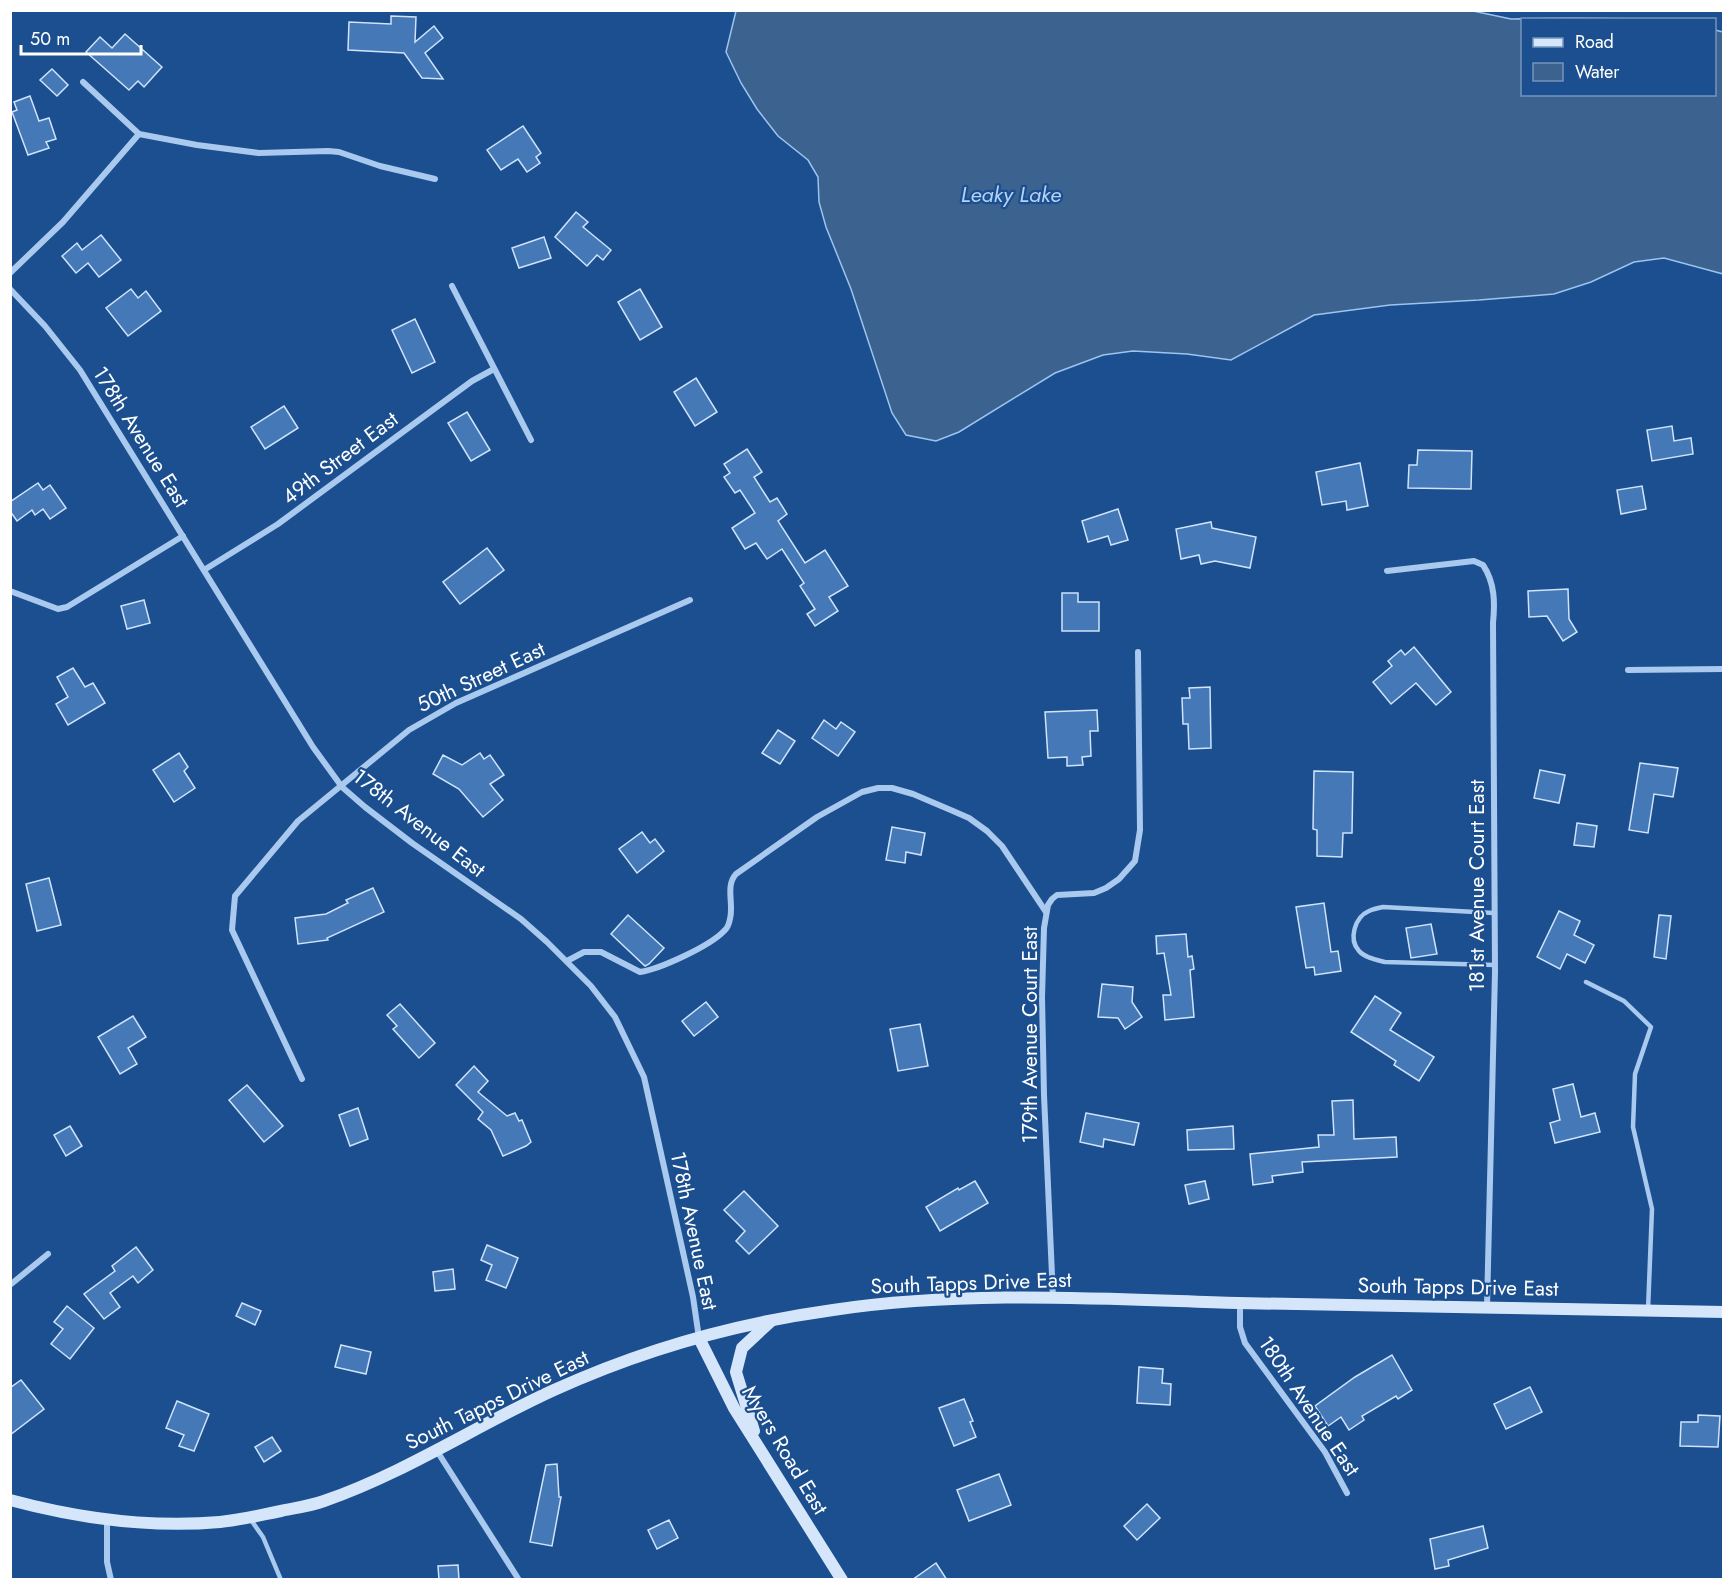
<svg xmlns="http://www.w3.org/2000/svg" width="1734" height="1590" font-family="Jost,sans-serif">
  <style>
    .water { fill: #3c6290; stroke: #9cc4f0; stroke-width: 1.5 }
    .building { fill: #4478b7; stroke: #cfe3fa; stroke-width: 1.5 }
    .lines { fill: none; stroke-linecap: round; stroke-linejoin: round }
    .lane { stroke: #a9c9ee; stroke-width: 4.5 }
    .street { stroke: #a9c9ee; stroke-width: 6 }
    .secondary { stroke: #d6e6fa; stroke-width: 12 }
    .labels { text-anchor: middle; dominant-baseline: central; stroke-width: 4.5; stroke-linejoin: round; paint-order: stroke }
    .street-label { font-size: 21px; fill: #fff; stroke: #1b4f8f }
    .water-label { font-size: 22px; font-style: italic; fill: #b5d3f5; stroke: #1b4f8f }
  </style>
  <rect width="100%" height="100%" fill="#1b4f8f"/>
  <path class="water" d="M1473,11L1511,19L1573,18L1640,19L1522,20V94H1714L1715,30L1723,32V274L1664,258L1634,262L1591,282L1554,294L1479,300L1390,305L1314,315L1231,360L1187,354L1133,351L1103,355L1055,373L959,432L936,441L906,435L892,413L851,289L826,227L819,202L818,177L808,160L778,136L757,109L741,83L726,52L736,11Z"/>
  <g class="building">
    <path d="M391,16L416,17L415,42L434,26L443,38L425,53L443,79L422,78L404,53L348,50L349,22L391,24Z"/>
    <path d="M125,34L162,67L144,87L138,81L129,90L86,52L100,37L112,48Z"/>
    <path d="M52,69L68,85L57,96L40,80Z"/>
    <path d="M30,96L39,121L49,118L56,139L46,142L49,148L28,155L12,112L17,110L14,102Z"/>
    <path d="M523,126L541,153L536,157L540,163L527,172L518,159L501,170L487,150Z"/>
    <path d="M576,212L588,222L583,227L611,250L603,260L597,255L587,266L555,237Z"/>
    <path d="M101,235L121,260L99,277L88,263L76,273L62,256L77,243L82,250Z"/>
    <path d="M544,237L551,258L519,268L512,248Z"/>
    <path d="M131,289L138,298L146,291L161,311L128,336L106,308Z"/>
    <path d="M640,289L662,327L640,340L618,302Z"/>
    <path d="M415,319L435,362L412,373L392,330Z"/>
    <path d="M696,378L717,412L695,426L674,392Z"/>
    <path d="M284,406L298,428L265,449L251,427Z"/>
    <path d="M467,412L490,450L471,461L448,423Z"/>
    <path d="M1672,426L1674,441L1691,438L1693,454L1652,461L1647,430Z"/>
    <path d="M747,449L762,472L754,477L770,502L777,498L787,514L778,521L805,563L825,550L848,586L829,597L838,611L815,626L807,614L815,609L800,586L804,583L782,549L767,559L756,543L745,549L732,528L755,513L740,490L735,493L724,477L730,473L724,464Z"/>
    <path d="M1418,450L1472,451L1471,489L1408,488L1409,465H1417Z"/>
    <path d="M1360,463L1368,506L1347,510L1346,501L1322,505L1316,472Z"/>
    <path d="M38,483L43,490L50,485L66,508L50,519L43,509L35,515L32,510L17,521L10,511V502Z"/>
    <path d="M1642,486L1646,509L1621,514L1617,490Z"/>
    <path d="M1118,509L1128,540L1111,545L1108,536L1088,542L1082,521Z"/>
    <path d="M1211,522L1212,528L1256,537L1250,568L1215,561L1201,564L1199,555L1181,559L1176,529Z"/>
    <path d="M487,548L504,570L460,604L443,582Z"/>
    <path d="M1568,589L1569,619L1577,632L1563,641L1547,616L1529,617L1528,591Z"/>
    <path d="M1062,593H1078V602H1099V631H1062Z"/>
    <path d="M144,600L150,623L127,629L121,606Z"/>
    <path d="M1414,647L1451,692L1436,705L1416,683L1391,704L1373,682L1392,666L1388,661L1401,650L1405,655Z"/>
    <path d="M73,668L85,687L93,683L105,703L68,725L56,704L68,697L57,677Z"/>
    <path d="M1210,687L1211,748L1189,749L1188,724H1183L1182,698H1190L1189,688Z"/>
    <path d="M1097,710L1098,731H1090L1091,756L1082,757L1083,765L1067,766V757L1048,758L1045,712Z"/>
    <path d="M824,720L836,729L841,722L855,732L838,756L812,738Z"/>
    <path d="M778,730L795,741L780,764L762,753Z"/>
    <path d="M179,753L188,767L184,771L195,788L174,802L153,770Z"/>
    <path d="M480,753L484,759L490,755L504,775L490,784L503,800L483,817L459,789L433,774L443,755L462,765Z"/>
    <path d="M1640,763L1678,768L1673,797L1654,794L1648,833L1629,830Z"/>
    <path d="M1540,770L1565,775L1559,803L1534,798Z"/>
    <path d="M1314,771L1353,772L1352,833H1343L1342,857L1317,856V830L1313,829Z"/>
    <path d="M1577,823L1597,826L1594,847L1574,845Z"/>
    <path d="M892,827L925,833L921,855L906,852L905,863L886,860Z"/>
    <path d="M642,832L650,843L655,839L664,851L637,873L619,849Z"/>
    <path d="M49,878L61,925L37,931L26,884Z"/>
    <path d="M373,888L384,912L327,938L328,940L298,944L295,918L326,914L348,903L346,900Z"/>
    <path d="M1324,903L1331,952L1338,951L1341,971L1315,975L1314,967L1306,968L1296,907Z"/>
    <path d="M1559,911L1580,921L1574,935L1594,945L1585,963L1567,954L1560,969L1537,957Z"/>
    <path d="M628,915L664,948L649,964L645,966L611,934Z"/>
    <path d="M1659,915L1671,916L1666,959L1654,957Z"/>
    <path d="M1431,924L1437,954L1411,958L1406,928Z"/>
    <path d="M1186,934L1188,957L1192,956L1194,969L1190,970L1194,1017L1165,1020L1163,995H1171L1164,953L1157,954L1156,936Z"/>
    <path d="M1102,984L1133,987L1132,1002L1142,1017L1125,1029L1118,1018L1098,1017Z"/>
    <path d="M1375,996L1401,1013L1390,1030L1434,1057L1419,1081L1394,1065L1396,1061L1351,1032Z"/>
    <path d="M706,1002L718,1017L694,1036L682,1021Z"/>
    <path d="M400,1004L435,1043L419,1058L393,1029L397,1026L387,1015Z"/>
    <path d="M133,1016L146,1037L128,1048L137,1064L120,1074L98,1037Z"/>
    <path d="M920,1024L928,1066L898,1071L890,1029Z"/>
    <path d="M474,1066L488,1081L478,1092L507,1116L515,1113L519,1121L522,1120L531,1142L526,1146L503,1156L491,1130L478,1119L483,1112L456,1085Z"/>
    <path d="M1573,1084L1581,1117L1595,1113L1600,1132L1555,1143L1550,1123L1560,1120L1553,1089Z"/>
    <path d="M247,1085L283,1126L264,1142L229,1100Z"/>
    <path d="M1353,1100L1354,1139L1396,1137L1397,1157L1302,1162L1303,1172L1272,1176L1273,1182L1253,1185L1250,1154L1319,1147L1318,1135H1334L1332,1101Z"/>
    <path d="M358,1108L368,1139L350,1146L339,1115Z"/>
    <path d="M1086,1113L1139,1123L1134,1145L1104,1139L1103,1147L1080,1142Z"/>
    <path d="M70,1126L82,1146L66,1156L54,1135Z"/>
    <path d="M1233,1126L1234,1149L1188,1150L1187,1130Z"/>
    <path d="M975,1181L988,1203L940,1231L926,1207L958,1188L959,1190Z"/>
    <path d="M1205,1181L1209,1199L1189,1204L1185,1185Z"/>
    <path d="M744,1191L778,1226L749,1254L736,1241L745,1231L724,1210Z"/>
    <path d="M487,1245L518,1258L506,1288L486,1280L492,1265L481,1260Z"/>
    <path d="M136,1247L153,1270L138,1283L133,1276L110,1293L120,1307L104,1319L84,1294L115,1271L112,1266Z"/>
    <path d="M453,1269L455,1289L435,1291L433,1272Z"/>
    <path d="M242,1303L261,1311L255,1325L236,1316Z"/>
    <path d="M67,1306L94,1328L70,1359L51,1344L63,1329L54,1322Z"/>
    <path d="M341,1345L371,1352L366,1374L335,1367Z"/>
    <path d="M1392,1355L1412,1390L1398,1399L1396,1396L1362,1416L1364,1420L1349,1430L1341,1417L1328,1426L1315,1406L1355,1377Z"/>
    <path d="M1139,1367L1163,1369L1162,1383L1171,1384L1170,1405L1137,1403Z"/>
    <path d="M21,1380L44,1409L10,1435V1388Z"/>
    <path d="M1530,1387L1542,1412L1506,1429L1494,1404Z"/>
    <path d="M964,1399L973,1421L970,1422L976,1437L954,1446L939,1408Z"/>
    <path d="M177,1401L209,1414L194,1451L179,1446L184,1435L166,1428Z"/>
    <path d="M1698,1415L1720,1416L1718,1447L1680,1446L1681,1422H1698Z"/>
    <path d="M272,1437L281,1451L264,1462L255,1447Z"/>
    <path d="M557,1464L559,1497H561L552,1546L530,1542L546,1465Z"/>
    <path d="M999,1474L1011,1505L969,1521L957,1490Z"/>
    <path d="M1147,1504L1160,1518L1137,1540L1124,1526Z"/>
    <path d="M669,1520L678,1538L657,1549L648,1530Z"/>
    <path d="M1483,1526L1488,1548L1448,1560L1449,1566L1435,1569L1430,1539Z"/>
    <path d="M936,1563L947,1580H912Z"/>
    <path d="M458,1565L459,1580H439L438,1566Z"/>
  </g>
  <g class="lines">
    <g class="lane">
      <path d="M1494,913L1383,907C1378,908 1373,909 1369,911C1355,917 1348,939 1359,951C1365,958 1377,960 1385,962L1495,965"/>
      <path d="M1586,982L1624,1001L1651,1027L1635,1074L1633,1127L1652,1209L1648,1310"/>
      <path d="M251,1520L263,1537L281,1580"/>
    </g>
    <g class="street">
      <path d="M83,82L139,134L197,145L259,153L328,151L339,152L380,166L435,179"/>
      <path d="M10,273L63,222L139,134"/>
      <path d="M452,286L531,440"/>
      <path d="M10,289L45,326L80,370L313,747L342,787L365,807L412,843L521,919L547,942L591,986L615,1017L644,1077L693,1297L699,1338"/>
      <path d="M204,570L278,524L472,381L494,369"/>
      <path d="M1387,571L1474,561L1483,565C1495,583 1495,603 1493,623L1495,972L1487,1307"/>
      <path d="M10,591L58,609L67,607L183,536"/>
      <path d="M1628,670L1724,669"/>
      <path d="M567,961L584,952H601L640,972C660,969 710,946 724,931C728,928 729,924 730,919C734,904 725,886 736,874L817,817L862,792L878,788H892L913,794L953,811L969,818L987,831L1002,846L1046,912"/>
      <path d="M302,1079L232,930L235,896L298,821L409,730L456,703L690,600"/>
      <path d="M10,1285L48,1254"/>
      <path d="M1053,1298L1044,1095L1042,997L1044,928L1048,905L1052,899L1057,895L1094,893L1106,888L1119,879L1135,861L1140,830L1138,652"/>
      <path d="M1240,1303V1327L1245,1343L1325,1452L1347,1493"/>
      <path d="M437,1451L519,1580"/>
      <path d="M107,1518V1562L111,1580"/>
    </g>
    <g class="secondary">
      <path d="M699,1338L734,1408L842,1580"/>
      <path d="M754,1431L736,1372L742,1348L771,1321"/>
      <path d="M10,1500C77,1518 151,1528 220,1522C241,1520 261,1515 281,1511C295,1508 310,1506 324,1501C405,1473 477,1425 554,1390C642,1350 738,1323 833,1310C967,1290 1103,1299 1238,1303C1400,1307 1562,1308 1724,1312"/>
    </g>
  </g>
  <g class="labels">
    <g class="street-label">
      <text transform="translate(141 437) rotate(58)">178th Avenue East</text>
      <text transform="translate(340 458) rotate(-37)">49th Street East</text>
      <text transform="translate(481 677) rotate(-25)">50th Street East</text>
      <text transform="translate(419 823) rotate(38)">178th Avenue East</text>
      <text transform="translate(1477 886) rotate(-90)">181st Avenue Court East</text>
      <text transform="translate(1030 1035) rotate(-90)">179th Avenue Court East</text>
      <text transform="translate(694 1231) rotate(78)">178th Avenue East</text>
      <text transform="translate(971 1283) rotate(-2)">South Tapps Drive East</text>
      <text transform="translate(1458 1287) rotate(1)">South Tapps Drive East</text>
      <text transform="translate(497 1400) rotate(-26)">South Tapps Drive East</text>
      <text transform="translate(1309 1406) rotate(56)">180th Avenue East</text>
      <text transform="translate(785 1450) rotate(59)">Myers Road East</text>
    </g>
    <g class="water-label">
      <text x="1011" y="194">Leaky Lake</text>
    </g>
  </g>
  <rect width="1734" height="1590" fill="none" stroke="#ffffff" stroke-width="24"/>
  <rect x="1521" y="18" width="195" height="78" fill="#1b4f8f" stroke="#7695bc" stroke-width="1.5"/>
  <rect x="1533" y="38" width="30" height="9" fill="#d6e6fa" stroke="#7695bc" stroke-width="1.5"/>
  <text x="1575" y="48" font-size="18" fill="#ffffff">Road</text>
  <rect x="1533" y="63" width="30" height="18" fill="#3c6290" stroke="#7695bc" stroke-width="1.5"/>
  <text x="1575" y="78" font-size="18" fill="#ffffff">Water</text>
  <path d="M21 45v9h120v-9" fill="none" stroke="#ffffff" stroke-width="3"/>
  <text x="30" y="45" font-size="18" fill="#ffffff" stroke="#1b4f8f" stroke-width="4.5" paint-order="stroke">50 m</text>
</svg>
